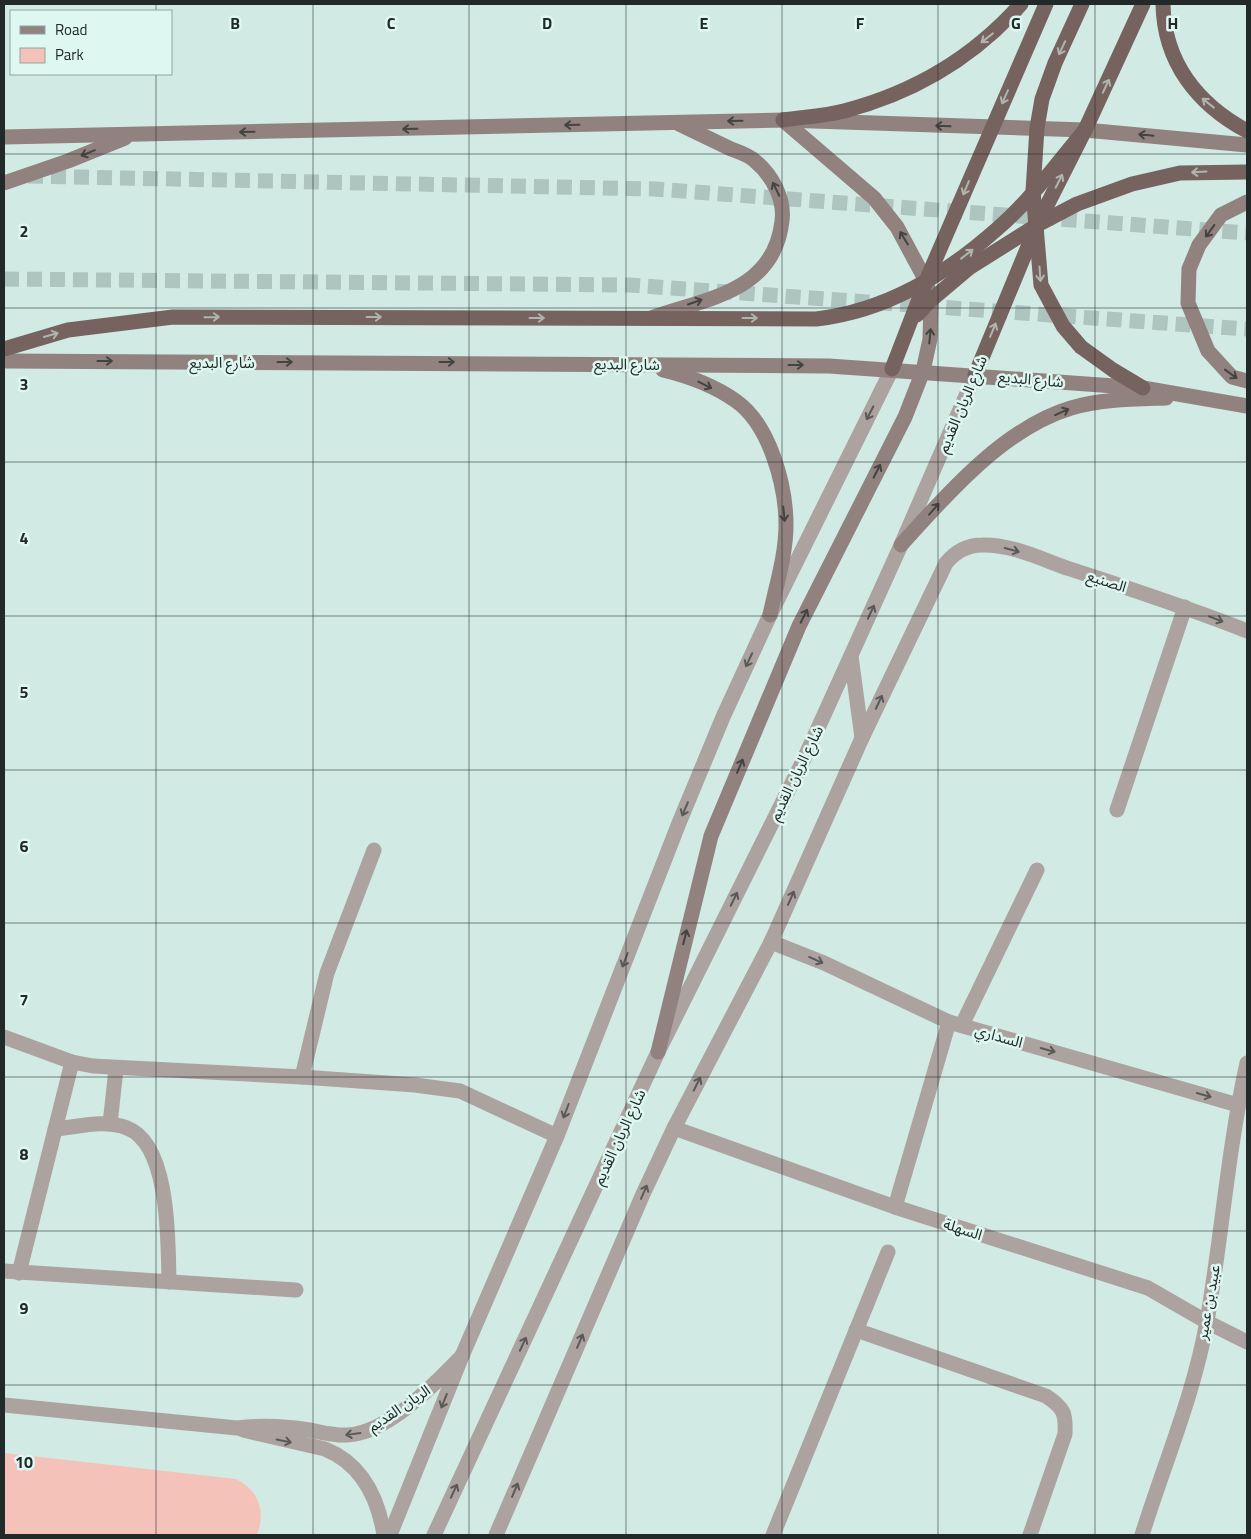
<svg xmlns="http://www.w3.org/2000/svg" width="1251" height="1539" font-family="'Titillium Web','Noto Sans Arabic',sans-serif">
  <style>
    .green { fill: #f5c2ba }
    .lines { fill: none; stroke-linecap: round; stroke-linejoin: round }
    .trunk-tunnel { stroke: #aec4be; stroke-width: 15; stroke-dasharray: 15 8; stroke-linecap: butt }
    .service { stroke: #aca2a0; stroke-width: 15 }
    .minor { stroke: #aca2a0; stroke-width: 15 }
    .tertiary { stroke: #aca2a0; stroke-width: 15 }
    .secondary { stroke: #918280; stroke-width: 15 }
    .trunk { stroke: #76625f; stroke-width: 15 }
    .oneway { stroke: #afb4af }
    .oneway2 { stroke: #434442 }
    .oneway3 { stroke: #595a58 }
    .grid { fill: none; stroke: #212a28; stroke-width: 1; stroke-opacity: 0.55 }
    .labels { text-anchor: middle; dominant-baseline: central; stroke-width: 5; stroke-linejoin: round; paint-order: stroke }
    .street-label { font-size: 15px; fill: #212a28; stroke: #def7f0 }
    .grid-label { font-size: 16px; text-anchor: middle; font-weight: bold; fill: #212a28; stroke: #def7f0; stroke-width: 5; stroke-linejoin: round; paint-order: stroke }
  </style>
  <rect width="100%" height="100%" fill="#d1eae3"/>
  <path class="green" d="M4,1453L236,1479C259,1491 266,1511 257,1535H4Z"/>
  <g class="lines">
    <g class="trunk-tunnel">
      <path d="M28,176L655,189L1247,233"/>
      <path d="M4,279L629,285L1247,329"/>
    </g>
    <g class="service">
      <path d="M1117,810L1185,607"/>
      <path d="M962,1025L1037,870"/>
      <path d="M4,1037L72,1062L93,1066L302,1077L415,1085L460,1091L557,1136"/>
      <path d="M302,1077L327,973L374,850"/>
      <path d="M110,1124L116,1069"/>
      <path d="M55,1129C78,1127 105,1119 127,1128C170,1144 168,1242 169,1282"/>
      <path d="M4,1271L296,1290"/>
      <path d="M19,1273L72,1062"/>
    </g>
    <g class="minor">
      <path d="M771,942L824,963L949,1022L1238,1105"/>
      <path d="M674,1128L895,1207L1148,1288L1207,1322L1247,1342"/>
      <path d="M895,1207L949,1022"/>
      <path d="M856,1330L1046,1396C1064,1408 1066,1413 1065,1434L1030,1535"/>
      <path d="M4,1405L237,1428C262,1425 284,1426 309,1430C321,1432 335,1436 347,1435C388,1433 435,1384 462,1356"/>
      <path d="M243,1430L325,1449C362,1464 378,1498 384,1535"/>
      <path d="M496,1535L643,1194L674,1128L771,942L862,738L946,563C956,551 967,545 982,545C1012,544 1043,560 1070,569C1130,589 1189,608 1247,631"/>
      <path d="M773,1535L888,1252"/>
      <path d="M1142,1535C1164,1464 1194,1395 1207,1321C1222,1235 1228,1148 1247,1063"/>
    </g>
    <g class="tertiary">
      <path d="M851,656L862,738"/>
      <path d="M390,1535L462,1356L557,1136L679,823L723,717L770,615L892,369"/>
      <path d="M434,1535L658,1052L804,759L901,545L975,375"/>
    </g>
    <g class="secondary">
      <path d="M4,137L783,120L1085,130L1247,145"/>
      <path d="M4,183L68,161L125,138"/>
      <path d="M1247,202L1221,215L1199,245L1189,269L1188,303L1208,351L1232,377L1247,381"/>
      <path d="M651,318C707,298 774,292 782,221C785,199 772,175 755,161C749,155 739,152 731,149C714,141 696,132 679,124"/>
      <path d="M4,361L829,366L1143,388L1247,406"/>
      <path d="M663,370C688,376 715,386 736,401C770,425 786,486 786,525C786,555 776,586 770,615"/>
      <path d="M901,545C946,495 1004,428 1071,408C1100,399 1135,399 1166,398"/>
      <path d="M658,1052L711,836L799,626L905,417L923,371L930,339L931,300L926,281L897,227L874,198L783,120"/>
    </g>
    <g class="trunk">
      <path d="M1082,4L1055,63L1042,99L1037,128L1033,191L1041,285L1063,326L1081,347L1113,370L1143,388"/>
      <path d="M1163,4C1164,62 1197,104 1247,131"/>
      <path d="M783,120C803,117 825,116 844,111C913,93 974,57 1021,4"/>
      <path d="M917,315L931,300L969,268L1037,225L1077,204L1132,184L1180,173L1247,172"/>
      <path d="M4,349L68,330L173,317L816,319C886,311 945,275 997,229C1030,201 1057,163 1085,130"/>
      <path d="M892,369L926,281L1046,4"/>
      <path d="M975,375L1037,225L1085,130L1143,4"/>
    </g>
  </g>
  <defs><path id="oneway-shaft" d="M-6 0H5M1.5-3L5.5 0L1.5 3" fill="none" stroke-width="1.6" stroke-linecap="round" stroke-linejoin="round" transform="scale(1.25)"/></defs>
  <g class="oneway">
    <use href="#oneway-shaft" transform="translate(987 38) rotate(142)"/>
    <use href="#oneway-shaft" transform="translate(1062 48) rotate(115)"/>
    <use href="#oneway-shaft" transform="translate(1106 86) rotate(-65)"/>
    <use href="#oneway-shaft" transform="translate(1005 97) rotate(114)"/>
    <use href="#oneway-shaft" transform="translate(1208 103) rotate(-142)"/>
    <use href="#oneway-shaft" transform="translate(1199 172) rotate(177)"/>
    <use href="#oneway-shaft" transform="translate(1059 181) rotate(-63)"/>
    <use href="#oneway-shaft" transform="translate(966 188) rotate(113)"/>
    <use href="#oneway-shaft" transform="translate(967 254) rotate(-38)"/>
    <use href="#oneway-shaft" transform="translate(1040 274) rotate(86)"/>
    <use href="#oneway-shaft" transform="translate(212 317) rotate(-1)"/>
    <use href="#oneway-shaft" transform="translate(374 317)"/>
    <use href="#oneway-shaft" transform="translate(537 318)"/>
    <use href="#oneway-shaft" transform="translate(750 318)"/>
    <use href="#oneway-shaft" transform="translate(993 330) rotate(-67)"/>
    <use href="#oneway-shaft" transform="translate(51 335) rotate(-16)"/>
  </g>
  <g class="oneway2">
    <use href="#oneway-shaft" transform="translate(735 121) rotate(179)"/>
    <use href="#oneway-shaft" transform="translate(572 125) rotate(179)"/>
    <use href="#oneway-shaft" transform="translate(943 126) rotate(-178)"/>
    <use href="#oneway-shaft" transform="translate(410 129) rotate(179)"/>
    <use href="#oneway-shaft" transform="translate(247 132) rotate(179)"/>
    <use href="#oneway-shaft" transform="translate(1146 135) rotate(-174)"/>
    <use href="#oneway-shaft" transform="translate(88 153) rotate(158)"/>
    <use href="#oneway-shaft" transform="translate(776 189) rotate(-116)"/>
    <use href="#oneway-shaft" transform="translate(1210 231) rotate(126)"/>
    <use href="#oneway-shaft" transform="translate(904 238) rotate(-121)"/>
    <use href="#oneway-shaft" transform="translate(695 302) rotate(-19)"/>
    <use href="#oneway-shaft" transform="translate(930 336) rotate(-84)"/>
    <use href="#oneway-shaft" transform="translate(105 361)"/>
    <use href="#oneway-shaft" transform="translate(285 362)"/>
    <use href="#oneway-shaft" transform="translate(447 362)"/>
    <use href="#oneway-shaft" transform="translate(796 365)"/>
    <use href="#oneway-shaft" transform="translate(1231 374) rotate(36)"/>
    <use href="#oneway-shaft" transform="translate(705 385) rotate(27)"/>
    <use href="#oneway-shaft" transform="translate(1062 412) rotate(-24)"/>
    <use href="#oneway-shaft" transform="translate(877 471) rotate(-63)"/>
    <use href="#oneway-shaft" transform="translate(934 509) rotate(-49)"/>
    <use href="#oneway-shaft" transform="translate(784 514) rotate(84)"/>
    <use href="#oneway-shaft" transform="translate(804 616) rotate(-63)"/>
    <use href="#oneway-shaft" transform="translate(740 766) rotate(-67)"/>
    <use href="#oneway-shaft" transform="translate(685 937) rotate(-76)"/>
  </g>
  <g class="oneway3">
    <use href="#oneway-shaft" transform="translate(870 413) rotate(117)"/>
    <use href="#oneway-shaft" transform="translate(1012 550) rotate(15)"/>
    <use href="#oneway-shaft" transform="translate(871 612) rotate(-65)"/>
    <use href="#oneway-shaft" transform="translate(1216 619) rotate(21)"/>
    <use href="#oneway-shaft" transform="translate(749 660) rotate(115)"/>
    <use href="#oneway-shaft" transform="translate(879 702) rotate(-65)"/>
    <use href="#oneway-shaft" transform="translate(685 809) rotate(113)"/>
    <use href="#oneway-shaft" transform="translate(791 898) rotate(-66)"/>
    <use href="#oneway-shaft" transform="translate(734 899) rotate(-64)"/>
    <use href="#oneway-shaft" transform="translate(625 960) rotate(111)"/>
    <use href="#oneway-shaft" transform="translate(816 960) rotate(24)"/>
    <use href="#oneway-shaft" transform="translate(1048 1050) rotate(16)"/>
    <use href="#oneway-shaft" transform="translate(697 1084) rotate(-63)"/>
    <use href="#oneway-shaft" transform="translate(1204 1095) rotate(16)"/>
    <use href="#oneway-shaft" transform="translate(566 1111) rotate(111)"/>
    <use href="#oneway-shaft" transform="translate(644 1192) rotate(-66)"/>
    <use href="#oneway-shaft" transform="translate(580 1341) rotate(-67)"/>
    <use href="#oneway-shaft" transform="translate(523 1344) rotate(-65)"/>
    <use href="#oneway-shaft" transform="translate(444 1401) rotate(112)"/>
    <use href="#oneway-shaft" transform="translate(353 1434) rotate(172)"/>
    <use href="#oneway-shaft" transform="translate(284 1441) rotate(11)"/>
    <use href="#oneway-shaft" transform="translate(515 1490) rotate(-67)"/>
    <use href="#oneway-shaft" transform="translate(454 1491) rotate(-65)"/>
  </g>
  <path class="grid" d="M156,4V11M313,4V1535M469,4V1535M626,4V1535M782,4V1535M938,4V1535M1095,4V1535M156,74V1535M4,154H1247M4,308H1247M4,462H1247M4,616H1247M4,770H1247M4,923H1247M4,1077H1247M4,1231H1247M4,1385H1247"/>
  <g class="labels">
    <g class="street-label">
      <text x="222" y="362">شارع البديع</text>
      <text transform="translate(627 364) rotate(1)">شارع البديع</text>
      <text transform="translate(1031 379) rotate(5)">شارع البديع</text>
      <text transform="translate(962 404) rotate(-67)">شارع الريان القديم</text>
      <text transform="translate(1107 581) rotate(18)">الصنيع</text>
      <text transform="translate(796 773) rotate(-64)">شارع الريان القديم</text>
      <text transform="translate(999 1036) rotate(16)">السداري</text>
      <text transform="translate(619 1137) rotate(-65)">شارع الريان القديم</text>
      <text transform="translate(963 1229) rotate(18)">السهلة</text>
      <text transform="translate(1208 1302) rotate(-80)">عبيد بن عمير</text>
      <text transform="translate(399 1408) rotate(-34)">الريان القديم</text>
    </g>
  </g>
  <g class="grid-label">
    <text x="235" y="29">B</text>
    <text x="391" y="29">C</text>
    <text x="547" y="29">D</text>
    <text x="704" y="29">E</text>
    <text x="860" y="29">F</text>
    <text x="1016" y="29">G</text>
    <text x="1173" y="29">H</text>
    <text x="24" y="237">2</text>
    <text x="24" y="390">3</text>
    <text x="24" y="544">4</text>
    <text x="24" y="698">5</text>
    <text x="24" y="852">6</text>
    <text x="24" y="1006">7</text>
    <text x="24" y="1160">8</text>
    <text x="24" y="1314">9</text>
    <text x="24" y="1468">10</text>
  </g>
  <rect width="1251" height="1539" fill="none" stroke="#212a28" stroke-width="10"/>
  <rect x="10" y="10" width="162" height="65" fill="#def7f0" stroke="#92a5a0"/>
  <rect x="20" y="26" width="25" height="8" fill="#918280" stroke="#92a5a0"/>
  <text x="55" y="35" font-size="15" fill="#212a28">Road</text>
  <rect x="20" y="48" width="25" height="15" fill="#f5c2ba" stroke="#92a5a0"/>
  <text x="55" y="60" font-size="15" fill="#212a28">Park</text>
</svg>
